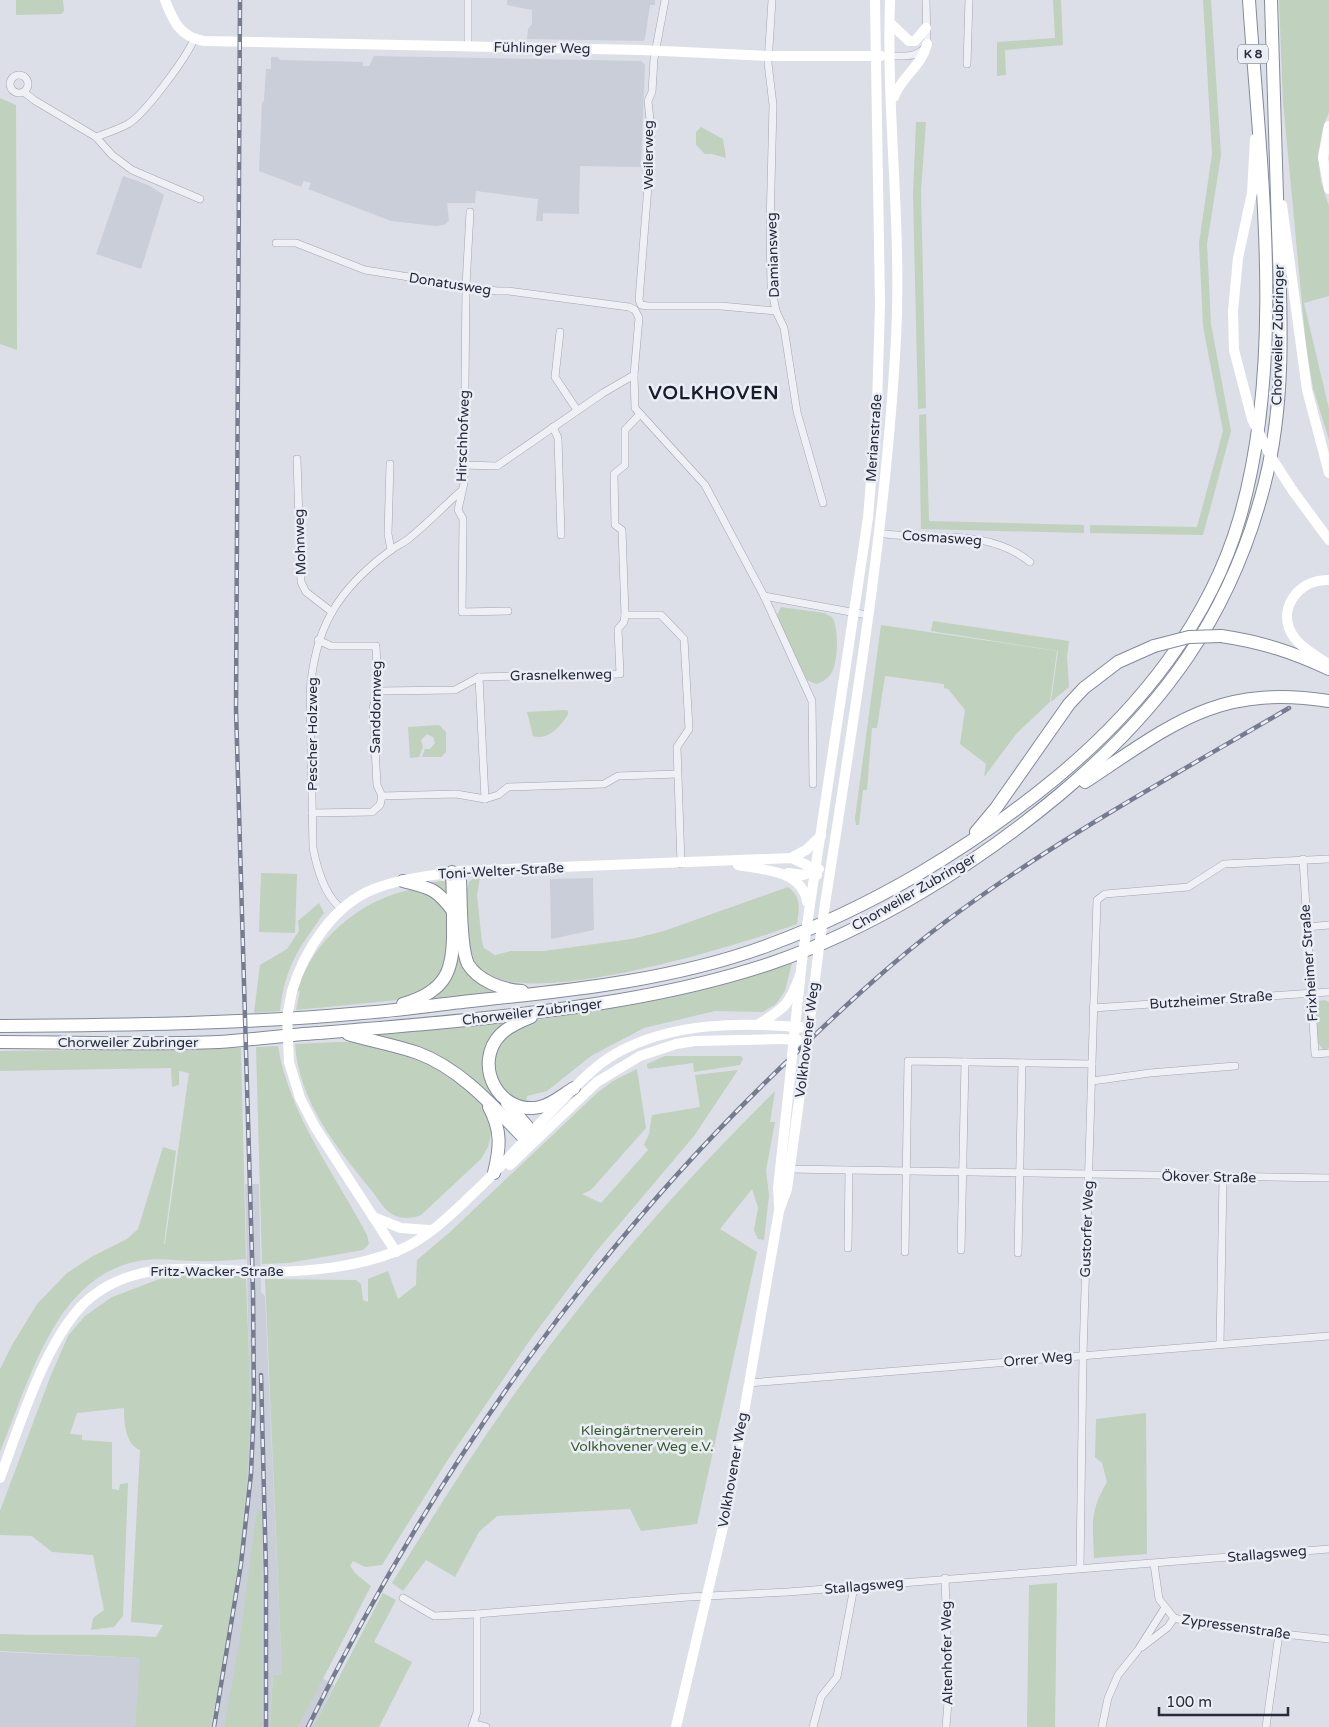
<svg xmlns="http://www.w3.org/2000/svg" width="1329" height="1727" font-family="'Varela Round',sans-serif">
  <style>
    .built { fill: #caced9 }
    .green { fill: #c0d1bd }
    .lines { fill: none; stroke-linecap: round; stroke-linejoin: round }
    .street-casing { stroke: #a2a5b1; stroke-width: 8 }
    .highway-casing { stroke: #838a9d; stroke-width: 14 }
    .street { stroke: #eff0f5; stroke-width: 7 }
    .secondary { stroke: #fff; stroke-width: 10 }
    .highway { stroke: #fff; stroke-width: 12 }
    .rail-casing { stroke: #757c90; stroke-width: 4.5 }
    .rail { stroke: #ebeef4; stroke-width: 2.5; stroke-dasharray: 8; stroke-linecap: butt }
    .highway-bridge-casing { stroke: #838a9d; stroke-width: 14; stroke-linecap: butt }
    .secondary-bridge { stroke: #fff; stroke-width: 10 }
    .highway-bridge { stroke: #fff; stroke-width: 12 }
    .labels { text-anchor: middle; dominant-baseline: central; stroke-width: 5; stroke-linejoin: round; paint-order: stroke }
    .shield { fill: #ebeef4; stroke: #616674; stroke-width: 1 }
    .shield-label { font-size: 12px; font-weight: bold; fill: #262b3d }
    .street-label { font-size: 14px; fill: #262b3d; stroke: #ebeef4 }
    .park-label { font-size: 14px; fill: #365933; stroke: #ebeef4 }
    .district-label { font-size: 19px; font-weight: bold; letter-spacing: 1px; fill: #181d2d; stroke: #ebeef4 }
  </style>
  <rect width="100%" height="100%" fill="#dcdfe7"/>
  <g class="built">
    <path d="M507,0H655V5H650L645,39L643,41L527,39L528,29L532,24V10L507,5Z"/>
    <path d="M374,56L641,61L645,65L641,167L580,166L579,214L543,213V221H536L538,199L476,191L475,203H447L449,221L444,225L436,226L391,221L308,189L311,183L304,181L301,187L259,171L262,102L264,101L266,69H271V57H278L280,60L363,62V66H369Z"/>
    <path d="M123,176L148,185L164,195L141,269L96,254Z"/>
    <path d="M593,878L594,930L551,939L550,879Z"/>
    <path d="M245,1184H259L261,1292L265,1296L282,1674L273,1675L270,1727H210L230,1627L245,1504L250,1404Z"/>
    <path d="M0,1652L141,1658L135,1727H0Z"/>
    <path d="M322,1678L334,1685L313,1727H298Z"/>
  </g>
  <g class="green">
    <path d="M16,0H63L64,11L61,14L16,15Z"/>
    <path d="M1053,0H1061L1063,45L1005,50L1006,75L997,76V42L1055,38Z"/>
    <path d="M1203,0H1211L1221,155L1207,244L1211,324L1231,431L1203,535L1090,533V525L1197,527L1223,431L1203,326L1199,243L1212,154Z"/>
    <path d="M1279,0H1329V112L1323,127L1318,155L1321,182L1329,206V296L1304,303L1329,409V440L1313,388L1306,346L1283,102Z"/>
    <path d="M0,98L16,105L17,350L0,344Z"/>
    <path d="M916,122H926L921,191L926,408L918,409L913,194Z"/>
    <path d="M701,127L723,139L726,158L712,154H705L696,145V132Z"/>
    <path d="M926,414L929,521L1084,525V533L921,529L919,415Z"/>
    <path d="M781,607L824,613L832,617C839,628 838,660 832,672C828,679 822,682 816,684L807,680L778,621L777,615Z"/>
    <path d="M933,621L1069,641L1067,657L1069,687L1051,702L1058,651L931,631Z"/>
    <path d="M881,625L1057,651L1050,702L1017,733L984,777L986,764L960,744L965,710L948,689L944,688V684L885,676L877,728H872L867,790H863L859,825H856L855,818Z"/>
    <path d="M565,710L568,711V714C561,726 548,741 533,736L527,712Z"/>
    <path d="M439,725L446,732V752L441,757H422L425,749H430L435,743L433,737L427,734L421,740L423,747L419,757L410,758L408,727Z"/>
    <path d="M261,873L297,874L295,933L259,932Z"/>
    <path d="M475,877H480L477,895L482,942L484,948L495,955L511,951H544L632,939L664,931L788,887C802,897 799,910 797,924C743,944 525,1012 482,970C462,951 467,915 467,890L469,882Z"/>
    <path d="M446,880L449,897L428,883Z"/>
    <path d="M414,889L425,890L448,912L450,952L440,979L408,999L296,1010L300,991H297C312,940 362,898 414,889Z"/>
    <path d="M319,903L324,913C299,948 285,966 280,1011L254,1013L260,965L287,949L299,931L298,921Z"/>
    <path d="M462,958L503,993L416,1004L455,959Z"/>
    <path d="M792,963L785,991L776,1004L763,1012L715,1011L644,1028L591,1056L547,1091L527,1096L526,1103L512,1099L492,1075L499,1041L525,1023L537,1020L620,1007L701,990Z"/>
    <path d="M1325,1000L1329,1002V1048L1324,1050L1317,1042L1315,1006L1319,1001Z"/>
    <path d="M518,1017L493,1037L497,1097L514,1123L471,1079L359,1034Z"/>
    <path d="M340,1042H358L419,1057L455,1079L489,1112L497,1134H491L488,1147L481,1159L421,1215C414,1218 406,1219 399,1217C385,1213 380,1201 372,1191C337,1148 299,1102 295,1044Z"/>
    <path d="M278,1046C289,1115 335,1174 367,1235L369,1244L363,1250L288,1263L262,1264L256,1047Z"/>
    <path d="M241,1048L246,1259C229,1260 213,1262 196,1261C178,1261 157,1257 139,1261C54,1276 29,1384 0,1452V1369L12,1345L37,1304L67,1273L93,1256L127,1239L138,1229L163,1147L176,1151L164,1244H165L189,1073L179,1071V1085L172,1087L171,1068L0,1071V1051Z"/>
    <path d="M665,1056H741L743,1059L740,1065L694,1072L693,1063L649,1069L647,1067V1064Z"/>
    <path d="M637,1069L646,1128L591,1190L582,1194L601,1203L648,1150L644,1145L649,1134L652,1115L700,1107L695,1075L738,1070L694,1136L595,1253L530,1340L447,1461L382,1565L365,1567L353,1561L350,1566L356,1574L371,1586L298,1727H270L273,1675L282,1674L265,1279L356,1280L361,1284L363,1300L368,1302V1279L388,1271L398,1299L416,1285L417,1260L450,1232L597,1093L613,1081Z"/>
    <path d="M775,1091L770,1122H775L766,1170L769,1195L764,1240L758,1239L754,1230L758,1208L752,1189L720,1229L757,1252L697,1524L641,1531L630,1509L497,1516L479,1532L455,1577L426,1560L403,1591L392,1583C436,1511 481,1439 531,1371C604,1271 687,1178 775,1091Z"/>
    <path d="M173,1274L246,1275C247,1318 250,1361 250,1404C248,1512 235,1622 210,1727H135L140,1658L0,1651V1634C52,1636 104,1633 156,1637L163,1625L131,1622L140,1450C125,1444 124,1422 124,1408L77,1413L70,1434L82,1435V1440L112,1442V1489L119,1490L120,1484L128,1483L123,1616L114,1627L91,1630L93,1618L104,1610L93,1555L52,1552L32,1536L0,1535V1511L51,1375L68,1336L85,1316L112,1297Z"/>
    <path d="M1146,1413L1147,1554L1094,1558C1093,1523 1089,1513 1107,1482L1102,1463L1095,1457L1096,1419Z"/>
    <path d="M257,1510H262V1727H224L239,1646Z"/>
    <path d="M1057,1583L1055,1727H1027L1029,1585Z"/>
    <path d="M383,1593L396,1600L374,1642L412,1662L379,1727H313Z"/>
  </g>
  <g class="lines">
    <g class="street-casing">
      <g id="street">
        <path d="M665,0L654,59L652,92L648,101L651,129L649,173L639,300L641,305L648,306H721L776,311"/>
        <path d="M772,0L768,63L773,105L770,226L771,286L776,311L784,328L797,412L823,503"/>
        <path d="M468,47V0"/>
        <path d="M890,56C904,56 920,58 927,44L926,0"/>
        <path d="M967,64L969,0"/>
        <circle cx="19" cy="84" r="9"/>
        <path d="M24,92L34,100L96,137L112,155L132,170L200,199"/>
        <path d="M96,137C107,133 119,129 128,124C144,115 187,57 194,39"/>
        <path d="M470,212L466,286L464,483L458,510L463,519L462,612L508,611"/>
        <path d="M276,243H296L365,270L497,291H508L629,307L635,310L639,318L634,375L635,408L705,485L764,596L812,701L813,784"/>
        <path d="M560,332L555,377L577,410"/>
        <path d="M553,427L558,438L561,535"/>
        <path d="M297,459L301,582L306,592L332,612"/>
        <path d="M390,464L388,534L391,550"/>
        <path d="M463,465L497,466L603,393L634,375"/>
        <path d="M878,533C930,542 985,526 1030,562"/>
        <path d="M764,596L867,615"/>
        <path d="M625,615H661L684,639L689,729L677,747L681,864"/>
        <path d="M318,640L331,646H376L378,691L373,708L377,785L382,796"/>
        <path d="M479,677L485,799"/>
        <path d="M378,691L455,690L479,677L620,674L618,629L624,622L625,615L622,530L615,525L614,474L625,465V430L640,414"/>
        <path d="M312,813L372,812L380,805L382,796L456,794L485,799L498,795L508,787L604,784L618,776L677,774"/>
        <path d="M1303,859L1315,1054L1329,1053"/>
        <path d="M342,909C324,896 317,868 313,848L310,694C314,628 338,589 391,550C396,546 402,544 407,540C426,525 443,507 461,491"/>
        <path d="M1307,927L1329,925"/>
        <path d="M1093,1008L1329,992"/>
        <path d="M1092,1081L1150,1073L1235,1066"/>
        <path d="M787,1169L1329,1178"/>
        <path d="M848,1248L849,1171"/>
        <path d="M961,1250L965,1062"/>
        <path d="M905,1252L908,1061L1092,1064"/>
        <path d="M1018,1253L1022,1063"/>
        <path d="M1220,1344L1223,1178"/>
        <path d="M748,1383L1329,1336"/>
        <path d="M1154,1564L1159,1599L1174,1618L1203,1625L1329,1639"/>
        <path d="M1080,1568L1083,1355L1097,900L1105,894L1188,887L1224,864L1329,859"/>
        <path d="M945,1578L949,1689L946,1727"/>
        <path d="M403,1598L434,1616L477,1614L688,1597L788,1592L1329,1549"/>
        <path d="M1142,1647L1168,1627L1174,1618"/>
        <path d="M474,1724L486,1727"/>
        <path d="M472,1727L477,1712V1614"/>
        <path d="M813,1727L821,1697L837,1677L854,1587"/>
        <path d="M1102,1727L1108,1698L1118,1675L1138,1650L1164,1609"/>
        <path d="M1266,1727L1279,1634"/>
      </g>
    </g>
    <g class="highway-casing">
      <g id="highway">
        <path d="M1221,636C1262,642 1292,652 1329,669"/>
        <path d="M1085,782C1173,724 1217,684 1329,701"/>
        <path d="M976,832L996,808L1069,704L1084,688L1118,662L1154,646"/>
        <path d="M460,879C461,899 460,948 468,964C478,981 503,990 522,991"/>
        <path d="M403,881C430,888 436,888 453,911"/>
        <path d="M403,1004C448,991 454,969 453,926C453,908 453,890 452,872"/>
        <path d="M531,1017C521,1021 509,1026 501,1034C472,1063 498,1116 540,1107C551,1105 564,1094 574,1088"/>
        <path d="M0,1026C121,1025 243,1024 363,1013C402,1010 441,1004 480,1000C576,990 677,979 769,945C872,907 971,848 1056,778C1138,710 1210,622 1240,517C1286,357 1260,165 1249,0"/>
        <path d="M348,1034C371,1041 395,1045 418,1053C461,1069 494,1107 525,1139"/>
        <path d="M0,1042C73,1042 146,1045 219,1042C252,1040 285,1035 318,1033C367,1029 417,1025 466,1020C567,1010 672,996 769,964C872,929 976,864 1059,795C1162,709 1230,617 1264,486C1286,402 1281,314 1278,229C1276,152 1273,76 1271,0"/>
        <path d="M507,1103L531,1131"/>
        <path d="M489,1107C502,1131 500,1148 494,1173"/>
      </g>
    </g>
    <use href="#street" class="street"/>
    <g class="secondary">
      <path d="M165,0C173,21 180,37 204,41L641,50L769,56H881"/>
      <path d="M890,23L909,41H915L926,28"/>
      <path d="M894,97C901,77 922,66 927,44"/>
      <path d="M1329,126L1323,158L1329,189"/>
      <path d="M1282,205L1307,390L1329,473"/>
      <path d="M1234,350L1233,311L1238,258L1252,193L1255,139"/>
      <path d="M1293,491L1329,540"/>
      <path d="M1328,664C1314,654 1295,645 1289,628C1280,602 1304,578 1329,580"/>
      <path d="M791,858L806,850L821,836"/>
      <path d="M738,865C764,870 802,870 807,902"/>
      <path d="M788,873L803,875L819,869"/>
      <path d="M825,904C854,716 886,527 896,338C902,225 886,112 890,0"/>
      <path d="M809,911L868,518L877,406L880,304L875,0"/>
      <path d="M292,991C304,951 333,905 374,889C401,878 431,876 460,871L791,858C800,862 813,866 817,875"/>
      <path d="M812,1004L818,955"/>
      <path d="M759,1024C785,1008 790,1004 800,975"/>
      <path d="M795,1027L802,961"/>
      <path d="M289,1062L300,1098L315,1127L396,1252"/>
      <path d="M510,1165L597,1082L640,1056L676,1044L695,1041L781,1039"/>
      <path d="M779,1206L778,1188L789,1087"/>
      <path d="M373,1217L401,1228L430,1230"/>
      <path d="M0,1478C20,1425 47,1334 90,1298C142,1255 210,1272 272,1272C314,1271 357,1267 397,1251C428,1239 457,1209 481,1186C510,1158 536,1126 565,1097C580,1082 596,1065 615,1054C672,1021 745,1022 808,1028"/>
      <path d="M676,1727L727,1510L779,1211L787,1189L802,1079"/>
    </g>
    <use href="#highway" class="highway"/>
    <g class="rail-casing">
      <g id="rail">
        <path d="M261,1375L266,1572V1727"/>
        <path d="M214,1727L241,1564L251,1474L254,1405L253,1291L236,709L240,0"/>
        <path d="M308,1727C431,1475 594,1243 798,1051C845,1006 893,961 945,922C1053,841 1173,776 1289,708"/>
      </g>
    </g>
    <use href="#rail" class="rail"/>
    <g class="highway-bridge-casing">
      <path id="highway-bridge" d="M1154,646L1189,637L1221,636"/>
    </g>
    <g class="secondary-bridge">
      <path d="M1234,350L1252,419L1271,457L1293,491"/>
      <path d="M818,955L825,904"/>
      <path d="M802,961L809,911"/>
      <path d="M781,1039L798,1040"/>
      <path d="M289,1062L287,1017L292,991"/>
      <path d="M802,1079L812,1004"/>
      <path d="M789,1087L795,1027"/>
    </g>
    <use href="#highway-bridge" class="highway-bridge"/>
  </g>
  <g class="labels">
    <rect class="shield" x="1238" y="44.5" width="30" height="19" rx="4"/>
    <g class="shield-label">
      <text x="1253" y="54">K 8</text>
    </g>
    <g class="street-label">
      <text transform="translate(542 48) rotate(1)">Fühlinger Weg</text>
      <text transform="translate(648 155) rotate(-90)">Weilerweg</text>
      <text transform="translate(773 255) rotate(-92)">Damiansweg</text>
      <text transform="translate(450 284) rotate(9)">Donatusweg</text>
      <text transform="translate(1278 335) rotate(-89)">Chorweiler Zubringer</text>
      <text transform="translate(463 436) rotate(-88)">Hirschhofweg</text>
      <text transform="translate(874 438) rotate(-86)">Merianstraße</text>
      <text transform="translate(942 538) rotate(4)">Cosmasweg</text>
      <text transform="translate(300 542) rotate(-92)">Mohnweg</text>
      <text transform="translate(561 675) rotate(-1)">Grasnelkenweg</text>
      <text transform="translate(376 707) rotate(-89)">Sanddornweg</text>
      <text transform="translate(312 734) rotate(-90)">Pescher Holzweg</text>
      <text transform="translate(501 871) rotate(-3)">Toni-Welter-Straße</text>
      <text transform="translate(914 892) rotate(-30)">Chorweiler Zubringer</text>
      <text transform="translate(1309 963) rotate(-94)">Frixheimer Straße</text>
      <text transform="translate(1211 1000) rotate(-4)">Butzheimer Straße</text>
      <text transform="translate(532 1012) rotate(-7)">Chorweiler Zubringer</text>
      <text transform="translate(807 1040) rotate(-83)">Volkhovener Weg</text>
      <text x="128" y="1042">Chorweiler Zubringer</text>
      <text transform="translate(1209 1177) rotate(1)">Ökover Straße</text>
      <text transform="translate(1087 1229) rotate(-88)">Gustorfer Weg</text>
      <text x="217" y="1271">Fritz-Wacker-Straße</text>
      <text transform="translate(1038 1359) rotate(-5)">Orrer Weg</text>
      <text transform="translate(733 1470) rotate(-80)">Volkhovener Weg</text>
      <text transform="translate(1267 1554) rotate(-5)">Stallagsweg</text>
      <text transform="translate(864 1586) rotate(-5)">Stallagsweg</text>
      <text transform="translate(1236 1627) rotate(8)">Zypressenstraße</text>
      <text transform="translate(947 1653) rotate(-91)">Altenhofer Weg</text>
    </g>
    <g class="park-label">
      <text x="642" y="1430">Kleingärtnerverein<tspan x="642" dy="16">Volkhovener Weg e.V.</tspan></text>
    </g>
    <g class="district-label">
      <text x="714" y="393">VOLKHOVEN</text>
    </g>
  </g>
  <path d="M1159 1707v8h129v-8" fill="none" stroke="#262b3d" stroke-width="2.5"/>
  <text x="1166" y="1707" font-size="15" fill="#262b3d" stroke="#ebeef4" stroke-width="4" paint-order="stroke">100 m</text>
</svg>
